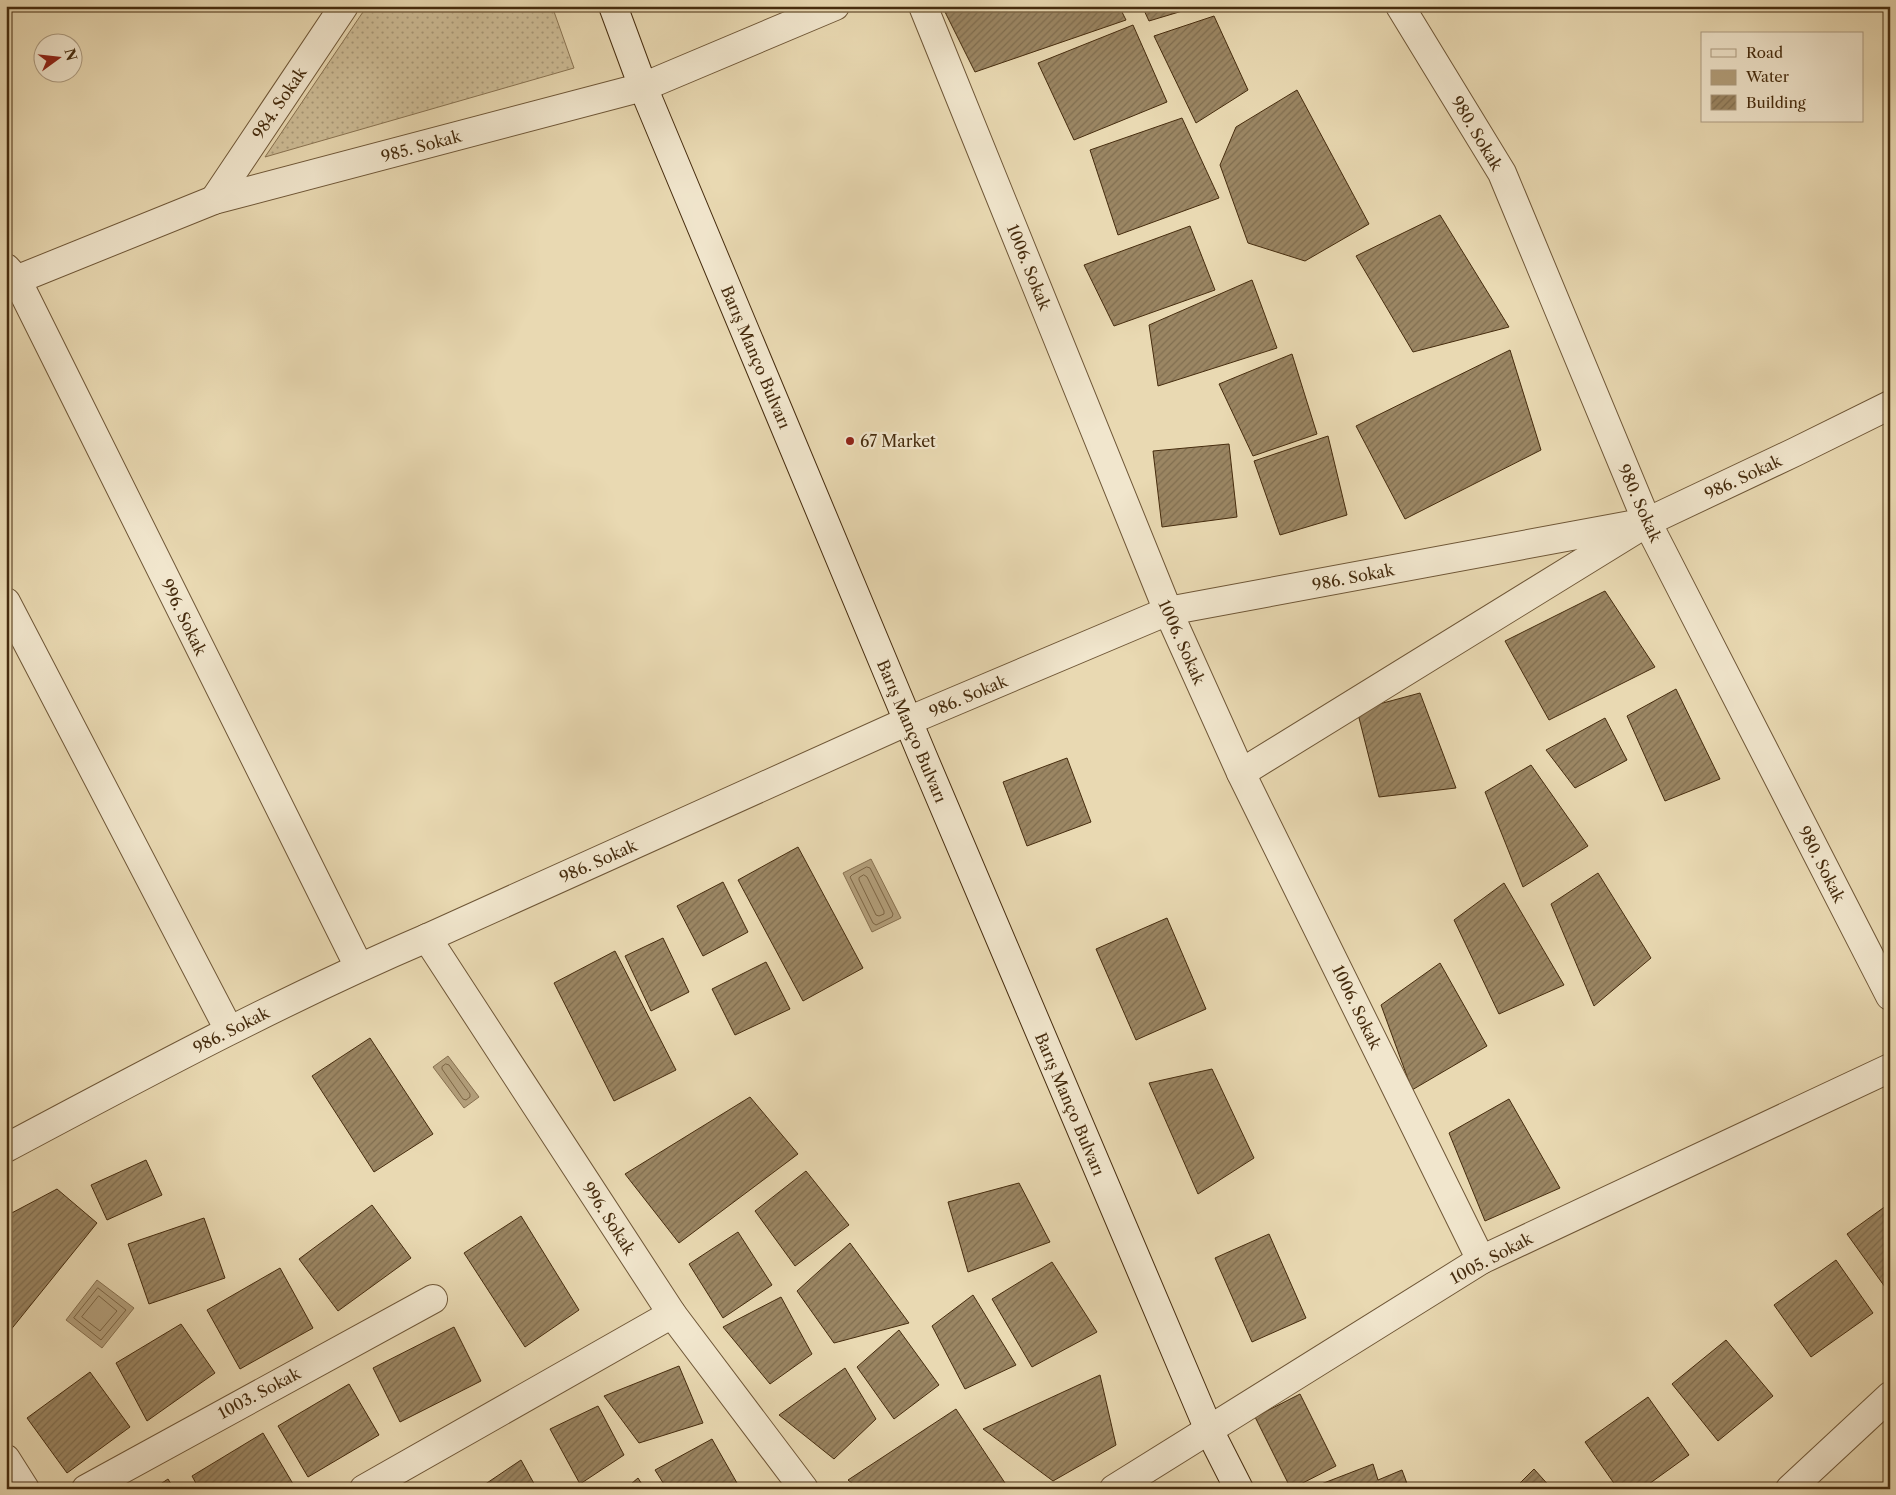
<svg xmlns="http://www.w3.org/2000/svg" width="1896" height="1495" font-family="'Libre Caslon Text',serif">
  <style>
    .grass { fill: url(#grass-dots); stroke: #8a7452 }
    .water { fill: #b29e7a; stroke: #87704f }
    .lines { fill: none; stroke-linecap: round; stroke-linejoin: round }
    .shore { stroke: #7c6544; stroke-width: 1 }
    .building { fill: url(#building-hatch); stroke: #462c0e }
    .minor-casing { stroke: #6f5737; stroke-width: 30 }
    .secondary-casing { stroke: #462c0e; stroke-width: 30 }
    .minor { stroke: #f1e6cd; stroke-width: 28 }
    .secondary { stroke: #f1e6cd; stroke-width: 28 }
    .poi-dot { fill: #8f2418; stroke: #f1e6cd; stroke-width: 2 }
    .labels { text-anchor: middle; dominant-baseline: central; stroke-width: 4.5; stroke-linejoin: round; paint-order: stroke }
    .street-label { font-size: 16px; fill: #462c0e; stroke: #f1e6cd }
    .poi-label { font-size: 16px; fill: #462c0e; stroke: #f1e6cd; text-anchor: start }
  </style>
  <defs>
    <pattern id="grass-dots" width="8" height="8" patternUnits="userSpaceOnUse" patternTransform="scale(1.25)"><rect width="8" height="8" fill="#cdbc96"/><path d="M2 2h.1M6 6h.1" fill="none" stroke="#a89979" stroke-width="1.8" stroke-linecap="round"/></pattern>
    <pattern id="building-hatch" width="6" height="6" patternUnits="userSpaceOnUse" patternTransform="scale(1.25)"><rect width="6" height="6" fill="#9b8663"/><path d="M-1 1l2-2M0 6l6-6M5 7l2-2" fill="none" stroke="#806e50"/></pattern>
  </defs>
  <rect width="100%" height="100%" fill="#e9d9b2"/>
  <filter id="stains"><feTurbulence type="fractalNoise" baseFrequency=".004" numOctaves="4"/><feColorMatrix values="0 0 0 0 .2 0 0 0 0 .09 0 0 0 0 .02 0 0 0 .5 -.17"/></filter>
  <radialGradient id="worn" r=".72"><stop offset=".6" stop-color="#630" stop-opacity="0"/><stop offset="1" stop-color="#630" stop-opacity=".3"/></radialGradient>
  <path class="grass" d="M367,6H552L574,68L265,157Z"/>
  <g class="water">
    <path d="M871,859L901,918L872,932L843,873Z"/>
    <path d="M448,1056L479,1097L464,1108L433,1067Z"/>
    <path d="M97,1280L134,1308L102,1348L66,1320Z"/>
  </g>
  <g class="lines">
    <g class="shore">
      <path d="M867,867L870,868L893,914L892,917L876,925L873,923L850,877L852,875Z"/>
      <path d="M864,875L867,877L884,911V914L879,916L876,915L859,880V878Z"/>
      <path d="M446,1064L449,1065L470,1094V1097L466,1100L463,1099L442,1069V1067Z"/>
      <path d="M98,1288L126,1310L101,1340L74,1318Z"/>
      <path d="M99,1296L117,1311L100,1331L82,1317Z"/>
    </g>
  </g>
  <g class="building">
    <path d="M942,6H1119L1126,20L975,72Z"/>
    <path d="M1142,6H1199L1149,21Z"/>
    <path d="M1214,16L1248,90L1196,123L1154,36Z"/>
    <path d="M1133,25L1167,102L1074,140L1038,63Z"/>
    <path d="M1297,90L1369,224L1305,261L1248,243L1220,165L1236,127Z"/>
    <path d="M1182,118L1219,198L1118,235L1090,150Z"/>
    <path d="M1440,215L1509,327L1413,352L1356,256Z"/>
    <path d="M1190,226L1215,290L1114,326L1084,265Z"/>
    <path d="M1252,280L1277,348L1158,386L1149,325Z"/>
    <path d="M1510,350L1541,450L1405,519L1356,426Z"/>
    <path d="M1292,354L1317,434L1253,456L1219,384Z"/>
    <path d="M1328,436L1347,515L1280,535L1254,461Z"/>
    <path d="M1229,444L1237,517L1162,527L1153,451Z"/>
    <path d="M1605,591L1655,667L1549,720L1505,641Z"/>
    <path d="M1676,689L1720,779L1665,801L1627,716Z"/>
    <path d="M1420,693L1456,788L1379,797L1357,710Z"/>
    <path d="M1605,718L1627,760L1575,788L1546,750Z"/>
    <path d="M1067,758L1091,822L1027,846L1003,782Z"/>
    <path d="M1531,765L1588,846L1523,887L1485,792Z"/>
    <path d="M798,847L863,968L803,1001L738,880Z"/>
    <path d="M1598,873L1651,958L1594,1006L1551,904Z"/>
    <path d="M723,882L748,932L703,956L677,906Z"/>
    <path d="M1504,883L1564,985L1499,1014L1454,920Z"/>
    <path d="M1167,918L1206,1009L1136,1040L1096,949Z"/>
    <path d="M663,938L689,992L651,1011L625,956Z"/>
    <path d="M615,951L676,1070L614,1101L554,983Z"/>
    <path d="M766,962L790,1009L735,1035L712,989Z"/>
    <path d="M1440,963L1487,1046L1412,1090L1381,1005Z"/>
    <path d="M370,1038L433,1134L374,1172L312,1076Z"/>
    <path d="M1212,1069L1254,1158L1198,1194L1149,1083Z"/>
    <path d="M750,1097L798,1154L679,1243L625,1174Z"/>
    <path d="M1509,1099L1560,1188L1485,1221L1449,1133Z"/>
    <path d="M146,1160L162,1195L107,1220L91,1185Z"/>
    <path d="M806,1171L849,1225L795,1266L755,1211Z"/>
    <path d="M1019,1183L1050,1242L968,1272L948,1202Z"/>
    <path d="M57,1189L97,1223L9,1332L6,1329V1216Z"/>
    <path d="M1890,1203V1283L1885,1287L1847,1234Z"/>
    <path d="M372,1205L411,1258L338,1311L299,1259Z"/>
    <path d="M521,1216L579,1310L525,1347L464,1253Z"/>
    <path d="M204,1218L225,1278L149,1304L128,1244Z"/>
    <path d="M738,1232L772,1285L723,1318L689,1264Z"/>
    <path d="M1269,1234L1306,1318L1252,1342L1215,1258Z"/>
    <path d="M850,1243L909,1323L834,1343L797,1291Z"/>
    <path d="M1836,1260L1873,1313L1811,1357L1774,1305Z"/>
    <path d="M1052,1262L1097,1332L1032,1367L992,1299Z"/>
    <path d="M280,1268L313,1328L240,1369L207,1310Z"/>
    <path d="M973,1295L1016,1365L965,1389L932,1326Z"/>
    <path d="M781,1297L812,1354L770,1384L723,1327Z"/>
    <path d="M181,1324L215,1373L147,1421L116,1363Z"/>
    <path d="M454,1327L481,1381L400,1422L373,1368Z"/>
    <path d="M899,1330L939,1385L894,1419L857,1367Z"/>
    <path d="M1726,1340L1773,1396L1718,1441L1672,1384Z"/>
    <path d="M679,1366L703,1423L639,1443L604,1396Z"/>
    <path d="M845,1368L876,1419L834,1459L779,1415Z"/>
    <path d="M90,1372L130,1427L67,1473L27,1418Z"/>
    <path d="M1100,1375L1116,1445L1053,1481L983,1429Z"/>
    <path d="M349,1384L379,1435L308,1477L278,1426Z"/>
    <path d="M1300,1394L1336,1466L1291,1489L1255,1417Z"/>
    <path d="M1648,1397L1689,1455L1642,1489H1618L1585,1442Z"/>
    <path d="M598,1406L624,1455L580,1484L550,1429Z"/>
    <path d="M956,1409L1007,1486L1002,1489H859L848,1480Z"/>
    <path d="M263,1433L296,1489H199L192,1476Z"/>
    <path d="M712,1439L737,1483L730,1489H667L655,1470Z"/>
    <path d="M521,1460L537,1489H478Z"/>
    <path d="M1373,1464L1378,1480L1402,1470L1409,1489H1317L1316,1486Z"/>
    <path d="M1534,1469L1552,1489H1514Z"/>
    <path d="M638,1478L645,1489H625Z"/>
    <path d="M168,1479L174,1489H153Z"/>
  </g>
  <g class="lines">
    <g class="minor-casing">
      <g id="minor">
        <path d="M923,6L1168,611L1241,773L1481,1260"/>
        <path d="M1400,6L1502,173L1647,522L1890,996"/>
        <path d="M214,200L344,6"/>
        <path d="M6,268L17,280L359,967"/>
        <path d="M6,284L214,200L643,87L835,6"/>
        <path d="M6,602L229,1030"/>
        <path d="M1241,773L1635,530"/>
        <path d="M427,938L672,1314L804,1489"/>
        <path d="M6,1148C145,1074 282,1000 427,938L908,721L1168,611L1647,522L1795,452L1890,405"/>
        <path d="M6,1459L25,1489"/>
        <path d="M86,1489L433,1299"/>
        <path d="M364,1489L672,1314"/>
        <path d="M1114,1489L1481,1260L1890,1068"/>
        <path d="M1790,1489L1890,1396"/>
      </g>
    </g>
    <g class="secondary-casing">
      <path id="secondary" d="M613,6L643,87L923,757L1209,1430L1239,1489"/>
    </g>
    <use href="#minor" class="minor"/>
    <use href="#secondary" class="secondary"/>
  </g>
  <circle class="poi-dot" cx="850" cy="441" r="5"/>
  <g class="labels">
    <g class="street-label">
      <text transform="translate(279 103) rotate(-56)">984. Sokak</text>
      <text transform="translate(1477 133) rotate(59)">980. Sokak</text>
      <text transform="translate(421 146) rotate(-15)">985. Sokak</text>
      <text transform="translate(1029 267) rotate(68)">1006. Sokak</text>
      <text transform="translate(756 357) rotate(67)">Barış Manço Bulvarı</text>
      <text transform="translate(1743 477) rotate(-25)">986. Sokak</text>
      <text transform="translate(1640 503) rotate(66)">980. Sokak</text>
      <text transform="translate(1353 577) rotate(-11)">986. Sokak</text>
      <text transform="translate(184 617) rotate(64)">996. Sokak</text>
      <text transform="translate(1182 642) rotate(66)">1006. Sokak</text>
      <text transform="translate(968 696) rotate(-23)">986. Sokak</text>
      <text transform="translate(912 731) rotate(67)">Barış Manço Bulvarı</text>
      <text transform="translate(598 861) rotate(-24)">986. Sokak</text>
      <text transform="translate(1822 864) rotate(63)">980. Sokak</text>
      <text transform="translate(1357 1007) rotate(64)">1006. Sokak</text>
      <text transform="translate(231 1030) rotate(-27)">986. Sokak</text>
      <text transform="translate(1070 1104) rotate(67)">Barış Manço Bulvarı</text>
      <text transform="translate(609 1218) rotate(57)">996. Sokak</text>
      <text transform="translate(1491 1258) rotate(-28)">1005. Sokak</text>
      <text transform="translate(259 1393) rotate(-28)">1003. Sokak</text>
    </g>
    <g class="poi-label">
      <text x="860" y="441">67 Market</text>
    </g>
  </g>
  <rect width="1896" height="1495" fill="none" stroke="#e9d9b2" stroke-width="25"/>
  <rect x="8" y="8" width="1881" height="1480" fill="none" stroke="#462c0e" stroke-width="2.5"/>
  <rect x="12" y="12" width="1871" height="1470" fill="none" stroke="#462c0e"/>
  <rect x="1701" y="32" width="162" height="90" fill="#f1e6cd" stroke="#ad9c81"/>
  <rect x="1711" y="49" width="25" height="8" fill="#f1e6cd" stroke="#ad9c81"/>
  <text x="1746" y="58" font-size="15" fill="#462c0e">Road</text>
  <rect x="1711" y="70" width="25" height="15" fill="#b29e7a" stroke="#ad9c81"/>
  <text x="1746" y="82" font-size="15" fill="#462c0e">Water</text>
  <rect x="1711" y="95" width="25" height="15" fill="url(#building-hatch)" stroke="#ad9c81"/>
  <text x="1746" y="108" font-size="15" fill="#462c0e">Building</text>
  <g transform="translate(58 58) rotate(75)"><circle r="24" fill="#f1e6cd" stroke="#ad9c81"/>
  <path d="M0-4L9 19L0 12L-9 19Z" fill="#8f2418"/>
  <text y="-8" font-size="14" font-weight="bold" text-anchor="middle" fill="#462c0e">N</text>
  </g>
  <rect width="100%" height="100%" filter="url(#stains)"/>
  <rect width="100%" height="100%" fill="url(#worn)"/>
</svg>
